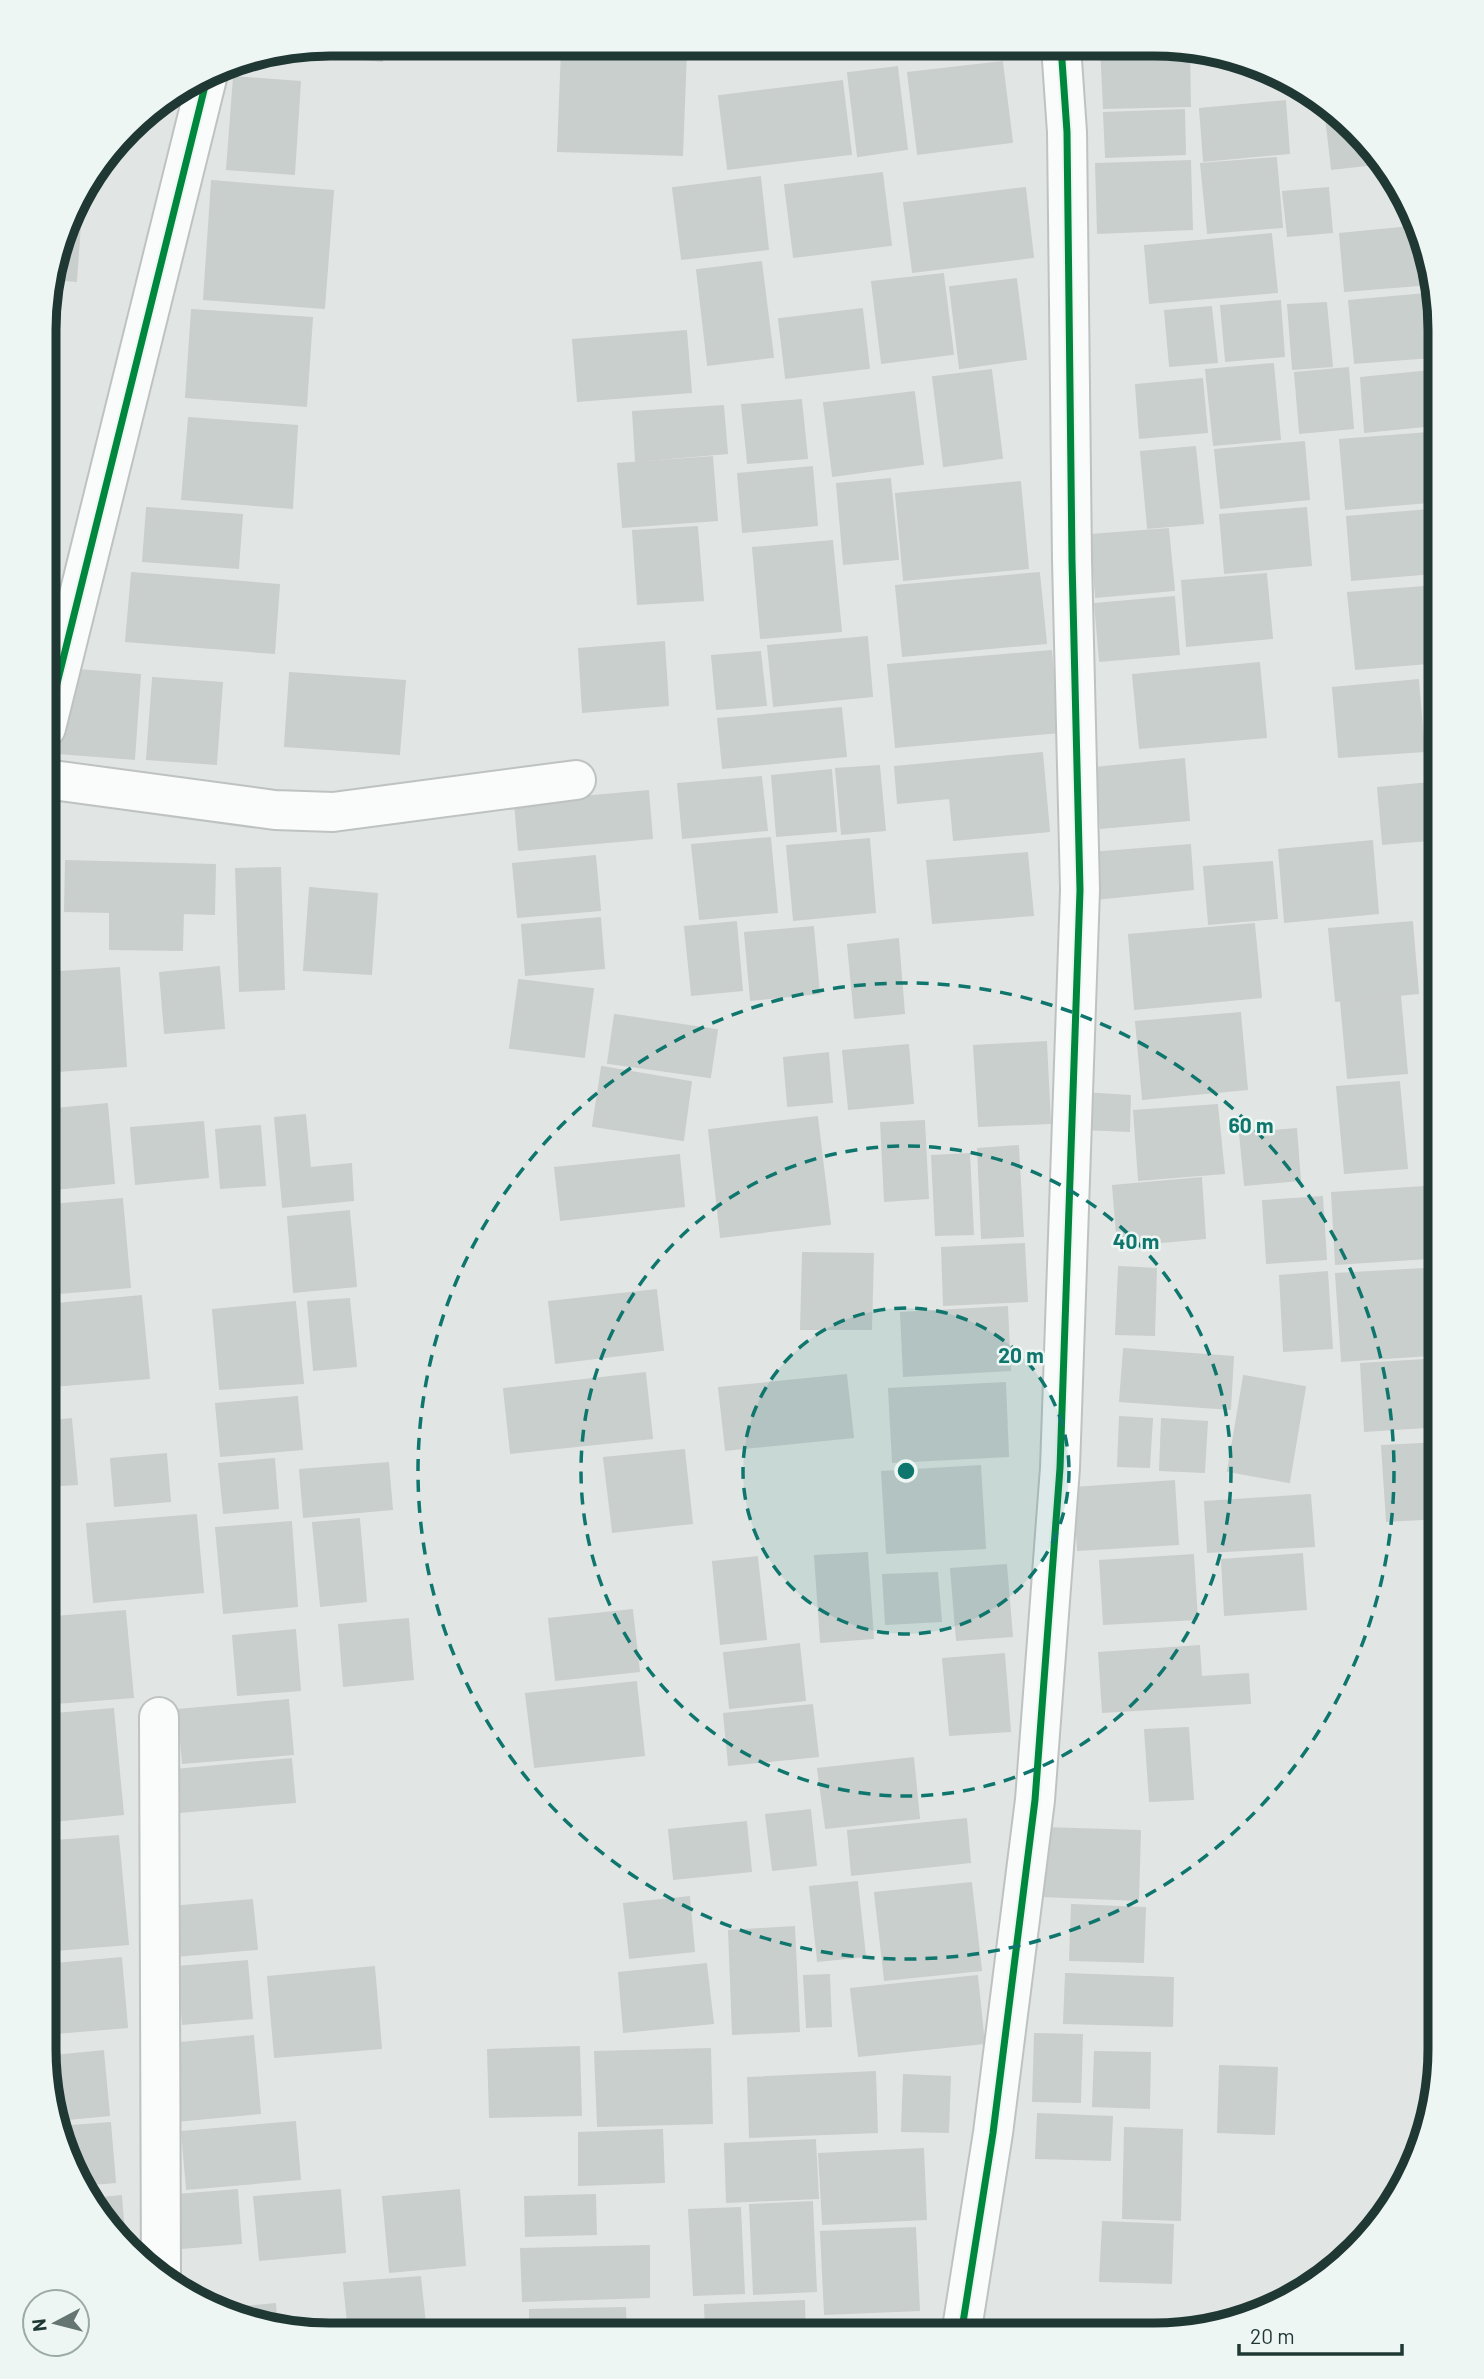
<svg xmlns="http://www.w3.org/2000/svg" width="1484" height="2379" font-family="Barlow,sans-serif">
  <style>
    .building { fill: #c9cfcd; stroke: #cacfcd; stroke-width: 2 }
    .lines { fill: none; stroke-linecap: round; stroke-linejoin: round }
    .minor-casing { stroke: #bec3c1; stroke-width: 42 }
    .minor { stroke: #fafbfb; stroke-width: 38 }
    .cycleway-casing { stroke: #eef6f3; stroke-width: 11 }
    .cycleway { stroke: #00873e; stroke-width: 7 }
    .ring { fill: none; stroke: #0f766e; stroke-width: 3.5; stroke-dasharray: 12 9 }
    .rim { fill: none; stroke: #203834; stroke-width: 9 }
    .centre { fill: #0f766e; stroke: #eef6f3; stroke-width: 3.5 }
    .ring-label { font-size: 21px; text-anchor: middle; font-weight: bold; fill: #0f766e; stroke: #eef6f3; stroke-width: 5; stroke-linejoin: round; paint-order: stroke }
  </style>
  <rect width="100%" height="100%" fill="#e1e6e4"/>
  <g class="building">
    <path d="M330,44H384L382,61L291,52Z"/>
    <path d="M740,45H798L740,50Z"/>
    <path d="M939,46H1025L941,57Z"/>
    <path d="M1101,46H1189L1190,106L1104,108Z"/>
    <path d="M562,49L686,53L682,155L558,151Z"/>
    <path d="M1002,62L1012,142L918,154L908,73Z"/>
    <path d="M897,67L907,149L858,156L848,73Z"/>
    <path d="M234,77L300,82L294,174L227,169Z"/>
    <path d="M842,81L851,154L728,169L719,96Z"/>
    <path d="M1285,101L1289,153L1204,161L1200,109Z"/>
    <path d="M1324,101L1381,156L1385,163L1332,169Z"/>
    <path d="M1184,110L1185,154L1106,157L1104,113Z"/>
    <path d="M1276,158L1282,227L1208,233L1201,164Z"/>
    <path d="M1190,161L1192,229L1098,233L1096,164Z"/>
    <path d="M882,173L891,245L794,257L785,185Z"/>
    <path d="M760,177L768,249L682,259L673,188Z"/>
    <path d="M212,181L333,191L324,308L204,299Z"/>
    <path d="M1025,188L1033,257L913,272L904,203Z"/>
    <path d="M1328,188L1332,232L1288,236L1283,192Z"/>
    <path d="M67,224L80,225L76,281L50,279Z"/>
    <path d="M1420,226L1431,284L1345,291L1340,234Z"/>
    <path d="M1271,234L1277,292L1150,303L1145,246Z"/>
    <path d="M761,262L773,357L708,365L697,270Z"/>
    <path d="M943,274L953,354L882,363L872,282Z"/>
    <path d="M1016,279L1026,359L960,368L950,287Z"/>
    <path d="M1425,294L1431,357L1355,363L1349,301Z"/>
    <path d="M1280,301L1284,356L1226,361L1221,306Z"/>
    <path d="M1326,303L1332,366L1293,369L1288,305Z"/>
    <path d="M1211,307L1217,362L1170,366L1165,311Z"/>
    <path d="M862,309L869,368L786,378L779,319Z"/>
    <path d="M192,310L312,318L306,406L186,397Z"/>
    <path d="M686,331L691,392L578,401L573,340Z"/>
    <path d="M1273,364L1280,439L1214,445L1206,370Z"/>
    <path d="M1348,368L1353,428L1300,433L1295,373Z"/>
    <path d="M991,370L1002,458L944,466L933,377Z"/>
    <path d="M1430,371L1434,425L1365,432L1361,378Z"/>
    <path d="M1202,379L1207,432L1140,438L1136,385Z"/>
    <path d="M914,392L923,464L833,476L824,403Z"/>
    <path d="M801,400L807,458L748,463L742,405Z"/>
    <path d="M723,406L727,453L636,461L633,412Z"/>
    <path d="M189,418L297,426L292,508L182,499Z"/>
    <path d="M1440,432V501L1346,509L1340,440Z"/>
    <path d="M1304,442L1309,499L1221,508L1215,450Z"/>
    <path d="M1195,447L1203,523L1148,528L1141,452Z"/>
    <path d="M712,457L717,520L623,527L618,464Z"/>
    <path d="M812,467L817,525L743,532L738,474Z"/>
    <path d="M890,479L898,559L844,564L837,484Z"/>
    <path d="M1020,482L1028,568L904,580L896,494Z"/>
    <path d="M147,508L242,515L238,568L143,561Z"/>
    <path d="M1306,508L1311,565L1225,573L1220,515Z"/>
    <path d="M1428,510L1433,573L1352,580L1347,517Z"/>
    <path d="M697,527L703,600L638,604L633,531Z"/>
    <path d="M1168,529L1174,590L1096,597L1091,535Z"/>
    <path d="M832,541L841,631L761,638L753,548Z"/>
    <path d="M132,573L279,585L274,653L126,641Z"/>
    <path d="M1039,573L1046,643L903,656L896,586Z"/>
    <path d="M1266,574L1272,638L1187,646L1182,581Z"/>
    <path d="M1436,586L1440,629V662L1356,669L1348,593Z"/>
    <path d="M1174,597L1179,654L1100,661L1095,604Z"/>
    <path d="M867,637L872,696L774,706L768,646Z"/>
    <path d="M664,642L668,705L583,712L579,649Z"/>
    <path d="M1051,651L1059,732L896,747L888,665Z"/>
    <path d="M760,652L766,705L717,709L712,656Z"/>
    <path d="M1259,663L1266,737L1140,748L1133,675Z"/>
    <path d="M65,669L140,675L134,759L59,753Z"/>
    <path d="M290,673L405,681L399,754L285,746Z"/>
    <path d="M153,678L222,683L216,764L147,759Z"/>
    <path d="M1418,680L1424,751L1339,757L1333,688Z"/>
    <path d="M1440,688V755L1436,756L1430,689Z"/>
    <path d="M841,708L846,756L723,768L718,719Z"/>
    <path d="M1042,753L1049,831L954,840L950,798L898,803L895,767Z"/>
    <path d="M1184,759L1189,820L1101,828L1095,768Z"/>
    <path d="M879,766L885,830L842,834L836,769Z"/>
    <path d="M831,770L836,831L777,836L772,776Z"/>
    <path d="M761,777L767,830L683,838L678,784Z"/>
    <path d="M1440,782V839L1383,844L1378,788Z"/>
    <path d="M648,791L652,838L519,850L515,803Z"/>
    <path d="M770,838L777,912L700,919L692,845Z"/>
    <path d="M869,839L875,912L794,920L787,846Z"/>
    <path d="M1372,841L1378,913L1285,922L1279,850Z"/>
    <path d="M1190,845L1193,889L1096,899L1091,853Z"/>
    <path d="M1027,853L1033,915L933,923L927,861Z"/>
    <path d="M595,856L600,910L518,917L513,864Z"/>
    <path d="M66,861L215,865L214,914L183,913L182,950L110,949V912L65,911Z"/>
    <path d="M1272,862L1277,918L1209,924L1204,867Z"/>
    <path d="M1435,863H1440V928Z"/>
    <path d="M280,868L284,989L240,991L236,869Z"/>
    <path d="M310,888L377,894L371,974L304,970Z"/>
    <path d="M600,918L604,968L526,975L522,925Z"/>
    <path d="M736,922L742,990L692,995L685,927Z"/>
    <path d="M1412,922L1418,993L1336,1001L1329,929Z"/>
    <path d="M1254,924L1261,997L1135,1009L1129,935Z"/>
    <path d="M813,927L819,993L751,1000L745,933Z"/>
    <path d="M898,939L904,1013L855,1018L848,945Z"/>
    <path d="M219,967L224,1028L165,1033L160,973Z"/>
    <path d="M119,968L126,1066L45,1072V973Z"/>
    <path d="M519,980L593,989L584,1057L510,1048Z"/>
    <path d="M1400,996L1407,1073L1348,1078L1341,1002Z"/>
    <path d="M1240,1013L1247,1089L1143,1099L1136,1022Z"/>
    <path d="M615,1015L717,1030L710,1077L608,1063Z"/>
    <path d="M1046,1042L1050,1123L979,1126L974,1046Z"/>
    <path d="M908,1045L913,1103L849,1109L843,1051Z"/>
    <path d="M828,1053L832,1102L788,1106L784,1058Z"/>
    <path d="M602,1067L691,1082L683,1140L593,1126Z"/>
    <path d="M1399,1082L1407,1168L1345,1173L1337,1087Z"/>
    <path d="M1083,1093L1130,1096L1129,1131L1082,1129Z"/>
    <path d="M107,1104L114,1183L45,1190V1110Z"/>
    <path d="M1217,1105L1224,1173L1139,1180L1134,1111Z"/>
    <path d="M305,1115L310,1168L351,1164L353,1200L283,1207L275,1118Z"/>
    <path d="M817,1117L830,1224L721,1237L709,1130Z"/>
    <path d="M924,1121L928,1198L885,1201L881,1123Z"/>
    <path d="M203,1122L208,1177L136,1184L131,1128Z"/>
    <path d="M260,1126L265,1185L221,1188L216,1130Z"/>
    <path d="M1296,1129L1300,1180L1245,1185L1240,1134Z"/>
    <path d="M1018,1146L1023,1236L982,1238L978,1149Z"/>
    <path d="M969,1154L973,1234L936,1235L932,1156Z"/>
    <path d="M679,1155L684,1206L561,1220L555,1168Z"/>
    <path d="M1201,1178L1205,1238L1118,1246L1113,1186Z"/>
    <path d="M1424,1187L1428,1258L1336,1264L1332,1193Z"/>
    <path d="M1322,1197L1326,1259L1267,1263L1263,1201Z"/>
    <path d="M122,1199L130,1287L60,1293L51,1205Z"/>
    <path d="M349,1211L356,1286L294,1292L288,1217Z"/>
    <path d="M1024,1244L1027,1301L944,1305L942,1248Z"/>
    <path d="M803,1253L873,1254L871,1329H801Z"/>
    <path d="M1119,1267L1156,1269L1154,1335L1116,1334Z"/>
    <path d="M1423,1269L1429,1355L1342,1361L1336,1274Z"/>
    <path d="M1327,1272L1332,1348L1284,1351L1280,1276Z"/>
    <path d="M656,1290L663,1350L556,1363L549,1302Z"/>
    <path d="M141,1296L149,1378L53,1386L46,1305Z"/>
    <path d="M349,1299L356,1366L314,1370L308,1302Z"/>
    <path d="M295,1302L303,1383L220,1389L213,1310Z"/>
    <path d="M1007,1307L1010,1370L904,1376L901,1313Z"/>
    <path d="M1124,1349L1233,1357L1230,1409L1120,1401Z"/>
    <path d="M1440,1359V1426L1365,1431L1361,1364Z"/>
    <path d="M645,1373L652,1438L511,1453L504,1389Z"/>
    <path d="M846,1375L853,1437L726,1450L719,1388Z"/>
    <path d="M1244,1376L1305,1387L1289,1482L1228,1471Z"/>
    <path d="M1005,1383L1008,1456L893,1462L889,1389Z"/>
    <path d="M297,1397L302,1449L221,1456L216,1404Z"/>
    <path d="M1120,1417L1152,1419L1149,1467L1118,1466Z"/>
    <path d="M71,1419L77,1484L45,1486V1422Z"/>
    <path d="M1162,1419L1207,1422L1204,1472L1160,1470Z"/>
    <path d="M1440,1443V1518L1387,1521L1382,1446Z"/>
    <path d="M684,1450L692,1523L613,1532L604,1458Z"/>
    <path d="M166,1454L170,1501L115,1506L111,1459Z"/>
    <path d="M274,1459L278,1508L224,1513L219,1464Z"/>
    <path d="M388,1463L392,1509L304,1517L300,1470Z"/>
    <path d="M980,1466L985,1548L887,1553L882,1472Z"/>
    <path d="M1174,1481L1178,1544L1078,1550L1074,1488Z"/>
    <path d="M1310,1495L1314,1546L1208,1552L1205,1502Z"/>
    <path d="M196,1515L203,1592L94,1602L87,1524Z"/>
    <path d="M359,1519L366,1601L321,1606L313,1523Z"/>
    <path d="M291,1522L297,1606L224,1613L216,1528Z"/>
    <path d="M1429,1534H1440V1614H1434Z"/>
    <path d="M867,1553L873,1638L821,1642L815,1556Z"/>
    <path d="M1302,1554L1306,1609L1225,1615L1222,1560Z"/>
    <path d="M1193,1555L1197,1619L1104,1624L1100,1561Z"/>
    <path d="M757,1557L766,1639L721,1644L713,1562Z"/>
    <path d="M1006,1565L1012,1636L957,1640L951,1569Z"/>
    <path d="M937,1573L941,1621L886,1624L883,1575Z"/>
    <path d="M632,1610L639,1671L556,1680L549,1619Z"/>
    <path d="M125,1611L133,1697L44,1704V1618Z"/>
    <path d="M408,1619L413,1679L344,1686L339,1625Z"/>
    <path d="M295,1630L300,1690L238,1695L233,1636Z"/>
    <path d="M799,1644L805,1700L730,1708L724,1653Z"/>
    <path d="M1199,1646L1201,1677L1248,1674L1250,1703L1103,1712L1099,1653Z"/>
    <path d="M1004,1654L1010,1731L950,1735L943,1659Z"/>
    <path d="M636,1682L644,1755L535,1767L526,1694Z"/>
    <path d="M288,1700L293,1754L183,1763L178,1710Z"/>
    <path d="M812,1705L818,1756L729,1765L724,1714Z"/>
    <path d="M113,1709L123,1814L44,1822V1715Z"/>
    <path d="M1188,1728L1193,1799L1150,1801L1145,1730Z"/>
    <path d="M913,1758L919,1818L826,1828L818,1769Z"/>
    <path d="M291,1759L295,1802L180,1812L176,1770Z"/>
    <path d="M810,1810L816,1865L773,1870L766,1815Z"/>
    <path d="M966,1819L970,1862L852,1875L848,1831Z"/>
    <path d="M746,1822L751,1871L674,1879L669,1830Z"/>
    <path d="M1045,1828L1140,1831L1138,1900L1042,1896Z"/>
    <path d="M118,1836L128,1944L44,1951V1842Z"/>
    <path d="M857,1882L865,1956L818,1961L810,1887Z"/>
    <path d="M971,1883L981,1970L885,1980L875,1893Z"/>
    <path d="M689,1897L694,1951L630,1958L624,1904Z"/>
    <path d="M252,1900L257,1949L176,1956L171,1907Z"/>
    <path d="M1072,1905L1145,1908L1143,1962L1070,1960Z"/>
    <path d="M794,1927L799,2031L733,2034L729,1931Z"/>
    <path d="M121,1958L127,2027L44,2034V1965Z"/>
    <path d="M247,1961L252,2018L183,2024L178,1967Z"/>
    <path d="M706,1964L713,2023L624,2032L619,1973Z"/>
    <path d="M374,1967L381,2048L275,2057L268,1977Z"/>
    <path d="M1066,1974L1173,1978L1172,2026L1064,2023Z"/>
    <path d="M829,1975L831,2026L807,2027L804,1976Z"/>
    <path d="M977,1976L984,2043L859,2056L851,1989Z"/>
    <path d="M1035,2034L1082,2035L1080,2102L1033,2101Z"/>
    <path d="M253,2036L260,2113L177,2121L170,2044Z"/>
    <path d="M579,2047L581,2115L490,2117L488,2050Z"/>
    <path d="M710,2049L712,2123L598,2126L595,2052Z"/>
    <path d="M103,2051L109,2115L58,2120L45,2057Z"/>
    <path d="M1095,2052L1150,2053L1149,2108L1093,2106Z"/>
    <path d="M1220,2066L1277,2068L1274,2134L1218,2132Z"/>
    <path d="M875,2072L877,2132L750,2137L748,2078Z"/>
    <path d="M904,2075L950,2077L948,2132L902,2131Z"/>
    <path d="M1038,2114L1112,2117L1110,2160L1036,2158Z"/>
    <path d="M295,2122L300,2179L187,2189L182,2132Z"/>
    <path d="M110,2123L115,2182L81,2185L65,2158L59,2127Z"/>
    <path d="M1125,2128L1182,2130L1180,2220L1123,2218Z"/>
    <path d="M662,2130L664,2182L579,2185V2133Z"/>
    <path d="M815,2140L818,2198L727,2202L725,2144Z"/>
    <path d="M923,2149L926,2219L823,2224L819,2154Z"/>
    <path d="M237,2190L241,2243L171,2249L166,2196Z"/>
    <path d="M340,2190L345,2252L260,2260L254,2197Z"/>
    <path d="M459,2190L465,2265L390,2272L383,2197Z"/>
    <path d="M595,2195L596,2234L526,2236L525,2197Z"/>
    <path d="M121,2196L125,2246L103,2223L89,2199Z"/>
    <path d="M812,2202L816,2291L754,2294L750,2205Z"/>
    <path d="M740,2208L744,2293L694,2295L689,2210Z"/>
    <path d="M1103,2222L1173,2225L1171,2283L1100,2281Z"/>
    <path d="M915,2228L919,2310L825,2314L821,2232Z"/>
    <path d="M649,2246V2297L523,2301L521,2249Z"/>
    <path d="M420,2277L426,2333H349L344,2283Z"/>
    <path d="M804,2301L805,2334H706L705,2305Z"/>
    <path d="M275,2304L277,2329L233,2317L232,2308Z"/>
    <path d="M625,2308L626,2334H530V2310Z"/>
    <path d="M895,2327V2335L818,2334L817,2330Z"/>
  </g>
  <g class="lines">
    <g class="minor-casing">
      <g id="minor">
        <path d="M46,728L208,74"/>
        <path d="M45,779L275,810L333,812L576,780"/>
        <path d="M159,1717L161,2279"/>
        <path d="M961,2335L993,2133L1035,1800L1060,1468L1080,890L1072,560L1067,132L1061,46"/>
      </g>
    </g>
    <use href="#minor" class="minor"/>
    <g class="cycleway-casing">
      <g id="cycleway">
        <path d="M46,728L208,74"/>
        <path d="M961,2335L993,2133L1035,1800L1060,1468L1080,890L1072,560L1067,132L1061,46"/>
      </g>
    </g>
    <use href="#cycleway" class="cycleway"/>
  </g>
  <circle cx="906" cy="1471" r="163" fill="#0f766e" fill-opacity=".12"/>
  <g class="ring">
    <circle cx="906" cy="1471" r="163"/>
    <circle cx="906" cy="1471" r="325"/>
    <circle cx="906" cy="1471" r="488"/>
  </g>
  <path d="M0 0H1484V2379H0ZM330 56H1154A274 274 0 0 1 1428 330V2049A274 274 0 0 1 1154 2323H330A274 274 0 0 1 56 2049V330A274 274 0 0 1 330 56Z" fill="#eef6f3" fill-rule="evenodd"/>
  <path class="rim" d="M330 56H1154A274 274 0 0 1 1428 330V2049A274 274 0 0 1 1154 2323H330A274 274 0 0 1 56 2049V330A274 274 0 0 1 330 56Z"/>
  <circle cx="906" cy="1471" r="10" class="centre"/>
  <g class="ring-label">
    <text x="1251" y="1133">60 m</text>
    <text x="1136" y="1249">40 m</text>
    <text x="1021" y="1363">20 m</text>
  </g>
  <g transform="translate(56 2323) rotate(263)"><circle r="33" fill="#eef6f3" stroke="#9caaa7" stroke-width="2"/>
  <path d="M0-5L12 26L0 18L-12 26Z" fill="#647572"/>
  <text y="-10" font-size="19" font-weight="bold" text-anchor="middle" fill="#203834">N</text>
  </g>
  <path d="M1239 2344v10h163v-10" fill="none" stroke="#203834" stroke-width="3.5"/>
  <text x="1250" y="2344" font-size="21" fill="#203834" stroke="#eef6f3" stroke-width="5" paint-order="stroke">20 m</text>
</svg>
